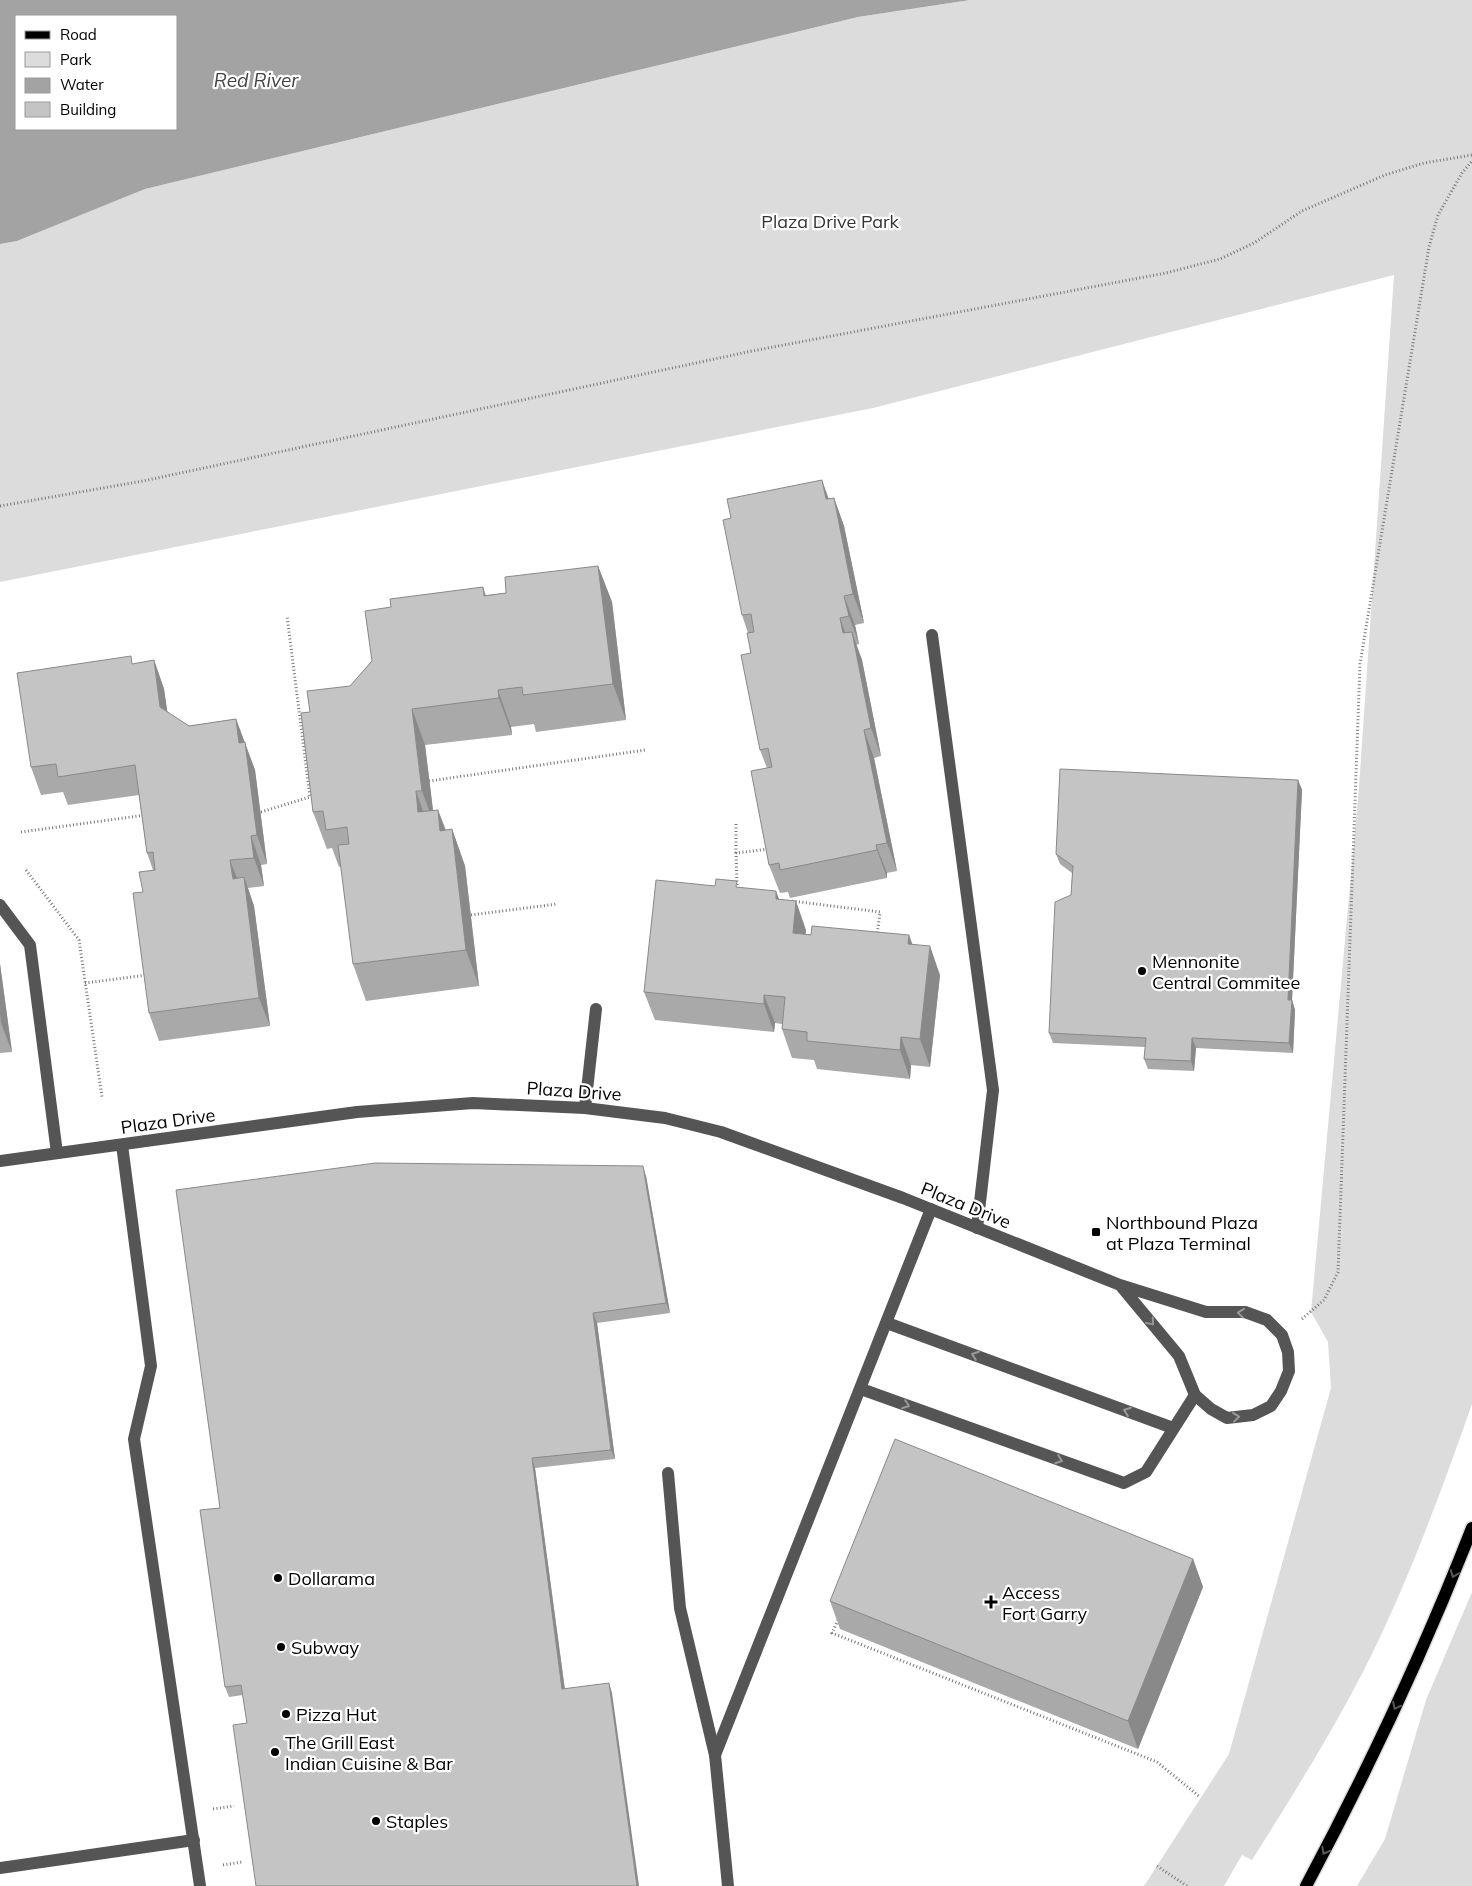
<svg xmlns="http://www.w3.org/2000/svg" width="1472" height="1886" font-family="Mulish,sans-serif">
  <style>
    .green { fill: #dcdcdc }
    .water { fill: #a3a3a3; fill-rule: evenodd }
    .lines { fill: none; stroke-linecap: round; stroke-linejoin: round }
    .major-casing { stroke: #dbdbdb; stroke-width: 15 }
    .path { stroke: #777; stroke-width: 3; stroke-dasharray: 1 2.5; stroke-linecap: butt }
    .minor { stroke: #555; stroke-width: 12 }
    .major { stroke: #000; stroke-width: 12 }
    .wall { fill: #a9a9a9 }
    .shaded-wall { fill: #898989 }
    .building { fill: #c4c4c4; stroke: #898989 }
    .oneway { stroke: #999 }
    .oneway2 { stroke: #595959 }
    .poi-dot { fill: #000; stroke: #fff; stroke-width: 2 }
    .labels { text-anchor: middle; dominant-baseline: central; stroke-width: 4.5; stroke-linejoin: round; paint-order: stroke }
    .park-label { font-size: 18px; fill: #333; stroke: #fff }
    .poi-label { font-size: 18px; fill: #000; stroke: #fff; text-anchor: start }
    .street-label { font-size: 18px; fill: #000; stroke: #fff }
    .water-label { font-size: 19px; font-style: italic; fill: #444; stroke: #fff }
  </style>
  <rect width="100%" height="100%" fill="#fff"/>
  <g class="green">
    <path d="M970,0H1472V1404C1440,1495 1407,1585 1364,1670C1330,1736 1291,1798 1252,1860L1242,1855L1224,1886H1144L1229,1754L1331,1388L1328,1342L1311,1312L1359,787L1394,275L873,408L0,582V244L17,241L145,189L858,17Z"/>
    <path d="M1472,1592V1886H1357L1385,1839L1426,1700Z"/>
  </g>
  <path class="water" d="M0,0H970L858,17L145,189L17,241L0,244ZM16,16H176V129H16Z"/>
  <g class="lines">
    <g class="major-casing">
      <path id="major" d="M1306,1886C1368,1770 1424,1651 1472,1528"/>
    </g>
    <g class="path">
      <path d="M0,506L143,481L752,351L1166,273L1220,259L1254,243L1302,211L1385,175L1424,163L1472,155"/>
      <path d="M429,781L645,750"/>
      <path d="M261,812L310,797L287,616"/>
      <path d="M21,832L146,815"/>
      <path d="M736,853V824"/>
      <path d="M26,870L79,940L102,1097"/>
      <path d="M737,885L736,853L769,849"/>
      <path d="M792,901L880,912L877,936"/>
      <path d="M471,915L557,904"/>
      <path d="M85,983L147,975"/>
      <path d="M1302,1319L1324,1300L1338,1272L1360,664L1429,247L1438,215L1462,173L1472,161"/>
      <path d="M838,1620L832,1633L1157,1762L1200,1797"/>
      <path d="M213,1809L234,1806"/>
      <path d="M223,1865L242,1862"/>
      <path d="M1157,1866L1187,1886"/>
    </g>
    <g class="minor">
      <path d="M932,635L993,1090L977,1228"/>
      <path d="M0,905L30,945L57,1153"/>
      <path d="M585,1108L596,1009"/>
      <path d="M122,1145L151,1366L134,1439L200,1886"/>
      <path d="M0,1161L357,1112L473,1103L585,1108L665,1118L721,1132L903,1198L1120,1285L1206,1312H1245L1267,1320L1282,1335L1288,1352L1289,1371L1281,1391L1271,1406L1253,1415L1227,1418L1211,1409L1195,1395L1179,1356L1120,1285"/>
      <path d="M887,1323L1173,1428"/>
      <path d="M861,1389L1124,1483L1146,1472L1195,1395"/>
      <path d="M668,1473L680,1608L715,1755L728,1886"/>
      <path d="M715,1755L931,1209"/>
      <path d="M0,1868L194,1840"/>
    </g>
    <use href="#major" class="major"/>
  </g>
  <g class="wall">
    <path d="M834,498L844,526L864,623L855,625L859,644L856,645L862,660L881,756L874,758L897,871L887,873V878L790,898L788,892L780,893L769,865L767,768L760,750L748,633L742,615L829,499Z"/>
    <path d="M598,566L612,602L626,720L536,732L534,724L511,727L512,735L425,745L433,810H438L446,830L452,829L465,866L479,986L366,1001L353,964L341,866L339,867L332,848L327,849L313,812L310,712L350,686L372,661L391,607L483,587L486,595L506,593Z"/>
    <path d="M154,660L164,689L167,712L189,726L236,719L255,770L267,864L261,865L264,886L248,888L254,906L270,1026L159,1041L149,1013L143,892L153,870L147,853L139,795L68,805L63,792L41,795L31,767L134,664Z"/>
    <path d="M1298,780L1302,790L1292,1000L1295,1010L1293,1053L1196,1048L1194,1071L1148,1069L1144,1059L1145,1047L1053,1043L1049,1033L1071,895L1072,873L1060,864L1056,854Z"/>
    <path d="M739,887L779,900L806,930L805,934L913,945L940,975L930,1067L911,1065L910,1079L817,1069L814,1060L792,1058L782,1029V1024L775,1023L774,1032L655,1020L644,992Z"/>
    <path d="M0,964L12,1052L0,1053Z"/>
    <path d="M646,1176L670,1313L597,1323L615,1459L535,1468L565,1689L612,1693L247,1723L243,1695L229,1697L225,1687L220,1508Z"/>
    <path d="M1193,1559L1203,1587L1138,1749L840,1629L830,1601Z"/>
  </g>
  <g class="shaded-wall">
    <path d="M822,480L832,508L826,499Z"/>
    <path d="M834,498L844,526L864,623L853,594Z"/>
    <path d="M598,566L612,602L626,720L613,684Z"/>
    <path d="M844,596L855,625L859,644L849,616Z"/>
    <path d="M840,618L850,646L843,633Z"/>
    <path d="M852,632L862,660L881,756L871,728Z"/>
    <path d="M154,660L164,689L171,736L160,707Z"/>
    <path d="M498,690L511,727L512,735L499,698Z"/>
    <path d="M412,709L425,745L435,827L422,791Z"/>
    <path d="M236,719L255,770L267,864L257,835L239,743Z"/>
    <path d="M864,730L874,758L897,871L887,843Z"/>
    <path d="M1298,780L1302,790L1292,1000L1295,1010L1293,1053L1289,1043L1288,1000Z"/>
    <path d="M416,791L429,828L418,812Z"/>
    <path d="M438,810L451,846L440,831Z"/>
    <path d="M452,829L465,866L479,986L466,950Z"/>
    <path d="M251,836L261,865L264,886L254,858Z"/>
    <path d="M876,845L887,873V878L877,850Z"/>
    <path d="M230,860L241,889L233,879Z"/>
    <path d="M244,877L254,906L270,1026L259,998Z"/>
    <path d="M776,891L787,920L776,899Z"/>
    <path d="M796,901L806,930L803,962L793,933Z"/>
    <path d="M909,935L920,964L908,944Z"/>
    <path d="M930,946L940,975L930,1067L920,1039Z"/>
    <path d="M0,964L12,1052L1,1023L0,1013Z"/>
    <path d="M764,995L775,1023L774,1032L764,1004Z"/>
    <path d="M901,1037L911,1065L910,1079L900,1050Z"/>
    <path d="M1192,1038L1196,1048L1194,1071L1191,1061Z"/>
    <path d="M643,1166L646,1176L670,1313L666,1303Z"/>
    <path d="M593,1313L597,1323L615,1459L611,1450Z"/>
    <path d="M532,1458L535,1468L566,1699L562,1689Z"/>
    <path d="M1193,1559L1203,1587L1138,1749L1128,1721Z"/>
    <path d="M609,1683L612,1693L639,1886H637Z"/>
  </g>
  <g class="building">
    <path d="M822,480L826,499L834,498L853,594L844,596L849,616L840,618L843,633L852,632L871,728L864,730L887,843L876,845L877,850L780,870L779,863L769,865L751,771L772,767L768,748L760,750L741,655L751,653L747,633L754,632L751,614L742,615L723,520L731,518L727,499Z"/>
    <path d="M598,566L613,684L523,695L522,687L498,690L499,698L412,709L422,791H416L418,812L438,810L440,831L452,829L466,950L353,964L338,845L349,844L347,827L326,830L323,811L313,812L301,713L310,712L307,691L350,686L372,661L365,611L391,607L390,599L483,587L484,596L506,593L505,577Z"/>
    <path d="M131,656L132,664L154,660L160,707L189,726L236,719L239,743L245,742L257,835L251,836L254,858L230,860L233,879L244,877L259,998L149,1013L133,893L143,892L139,872L155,870L153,852L147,853L135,765L58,777L56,764L31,767L17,673Z"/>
    <path d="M1060,769L1298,780L1288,1000H1292L1289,1043L1192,1038L1191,1061L1144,1059L1146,1038L1049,1033L1055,902L1071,895L1073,866L1056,854Z"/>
    <path d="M716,879L737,881L736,887L776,891V899L796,901L793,933L811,935L812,926L909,935L908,944L930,946L920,1039L901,1037L900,1050L807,1041V1032L782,1029L785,997L764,995V1004L644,992L656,880L715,886Z"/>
    <path d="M375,1163L643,1166L666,1303L593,1313L611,1450L532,1458L562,1689L609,1683L637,1886H256L233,1725L247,1723L241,1685L225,1687L200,1510L220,1508L176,1190Z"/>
    <path d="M895,1439L1193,1559L1128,1721L830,1601Z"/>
  </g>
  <defs><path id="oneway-chevron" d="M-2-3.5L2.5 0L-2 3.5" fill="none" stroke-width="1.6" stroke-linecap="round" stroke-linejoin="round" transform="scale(1.25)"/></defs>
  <g class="oneway">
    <use href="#oneway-chevron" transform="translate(1241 1313) rotate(-174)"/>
    <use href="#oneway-chevron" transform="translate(1151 1322) rotate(50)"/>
    <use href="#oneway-chevron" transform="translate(975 1355) rotate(-160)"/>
    <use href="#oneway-chevron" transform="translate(906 1405) rotate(20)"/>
    <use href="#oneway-chevron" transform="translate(1127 1411) rotate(-160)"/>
    <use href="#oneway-chevron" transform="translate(1236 1417) rotate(-6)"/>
    <use href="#oneway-chevron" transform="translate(1059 1460) rotate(20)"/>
  </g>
  <g class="oneway2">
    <use href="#oneway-chevron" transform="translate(1454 1574) rotate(111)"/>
    <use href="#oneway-chevron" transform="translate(1396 1706) rotate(116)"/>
    <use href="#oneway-chevron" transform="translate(1325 1851) rotate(118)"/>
  </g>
  <g class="poi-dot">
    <circle cx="1142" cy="971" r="5"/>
    <rect x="1091" y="1227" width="10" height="10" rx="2.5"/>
    <circle cx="278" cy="1578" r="5"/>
    <path d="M988.5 1594.5h5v5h5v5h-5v5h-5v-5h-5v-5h5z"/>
    <circle cx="281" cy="1647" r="5"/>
    <circle cx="286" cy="1714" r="5"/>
    <circle cx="275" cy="1752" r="5"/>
    <circle cx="376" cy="1821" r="5"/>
  </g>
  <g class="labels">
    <g class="park-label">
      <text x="830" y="221">Plaza Drive Park</text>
    </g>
    <g class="poi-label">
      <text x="1152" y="961">Mennonite<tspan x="1152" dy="21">Central Commitee</tspan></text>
      <text x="1106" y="1222">Northbound Plaza<tspan x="1106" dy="21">at Plaza Terminal</tspan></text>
      <text x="288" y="1578">Dollarama</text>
      <text x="1002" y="1592">Access<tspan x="1002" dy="21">Fort Garry</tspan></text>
      <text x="291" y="1647">Subway</text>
      <text x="296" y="1714">Pizza Hut</text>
      <text x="285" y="1742">The Grill East<tspan x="285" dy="21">Indian Cuisine &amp; Bar</tspan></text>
      <text x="386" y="1821">Staples</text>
    </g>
    <g class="street-label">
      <text transform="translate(574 1091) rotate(4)">Plaza Drive</text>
      <text transform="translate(168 1121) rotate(-8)">Plaza Drive</text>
      <text transform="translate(966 1205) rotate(22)">Plaza Drive</text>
    </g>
    <g class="water-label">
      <text x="256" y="80">Red River</text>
    </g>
  </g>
  <rect x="15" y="15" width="162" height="115" fill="#ffffff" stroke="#999999"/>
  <rect x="25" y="31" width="25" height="8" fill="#000000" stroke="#999999"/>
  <text x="60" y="40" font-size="15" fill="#000000">Road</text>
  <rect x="25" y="52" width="25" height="15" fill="#dcdcdc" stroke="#999999"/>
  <text x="60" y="65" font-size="15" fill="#000000">Park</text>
  <rect x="25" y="78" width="25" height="15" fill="#a3a3a3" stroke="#999999"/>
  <text x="60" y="90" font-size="15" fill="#000000">Water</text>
  <rect x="25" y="102" width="25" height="15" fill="#c4c4c4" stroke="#999999"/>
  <text x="60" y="115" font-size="15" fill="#000000">Building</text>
</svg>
